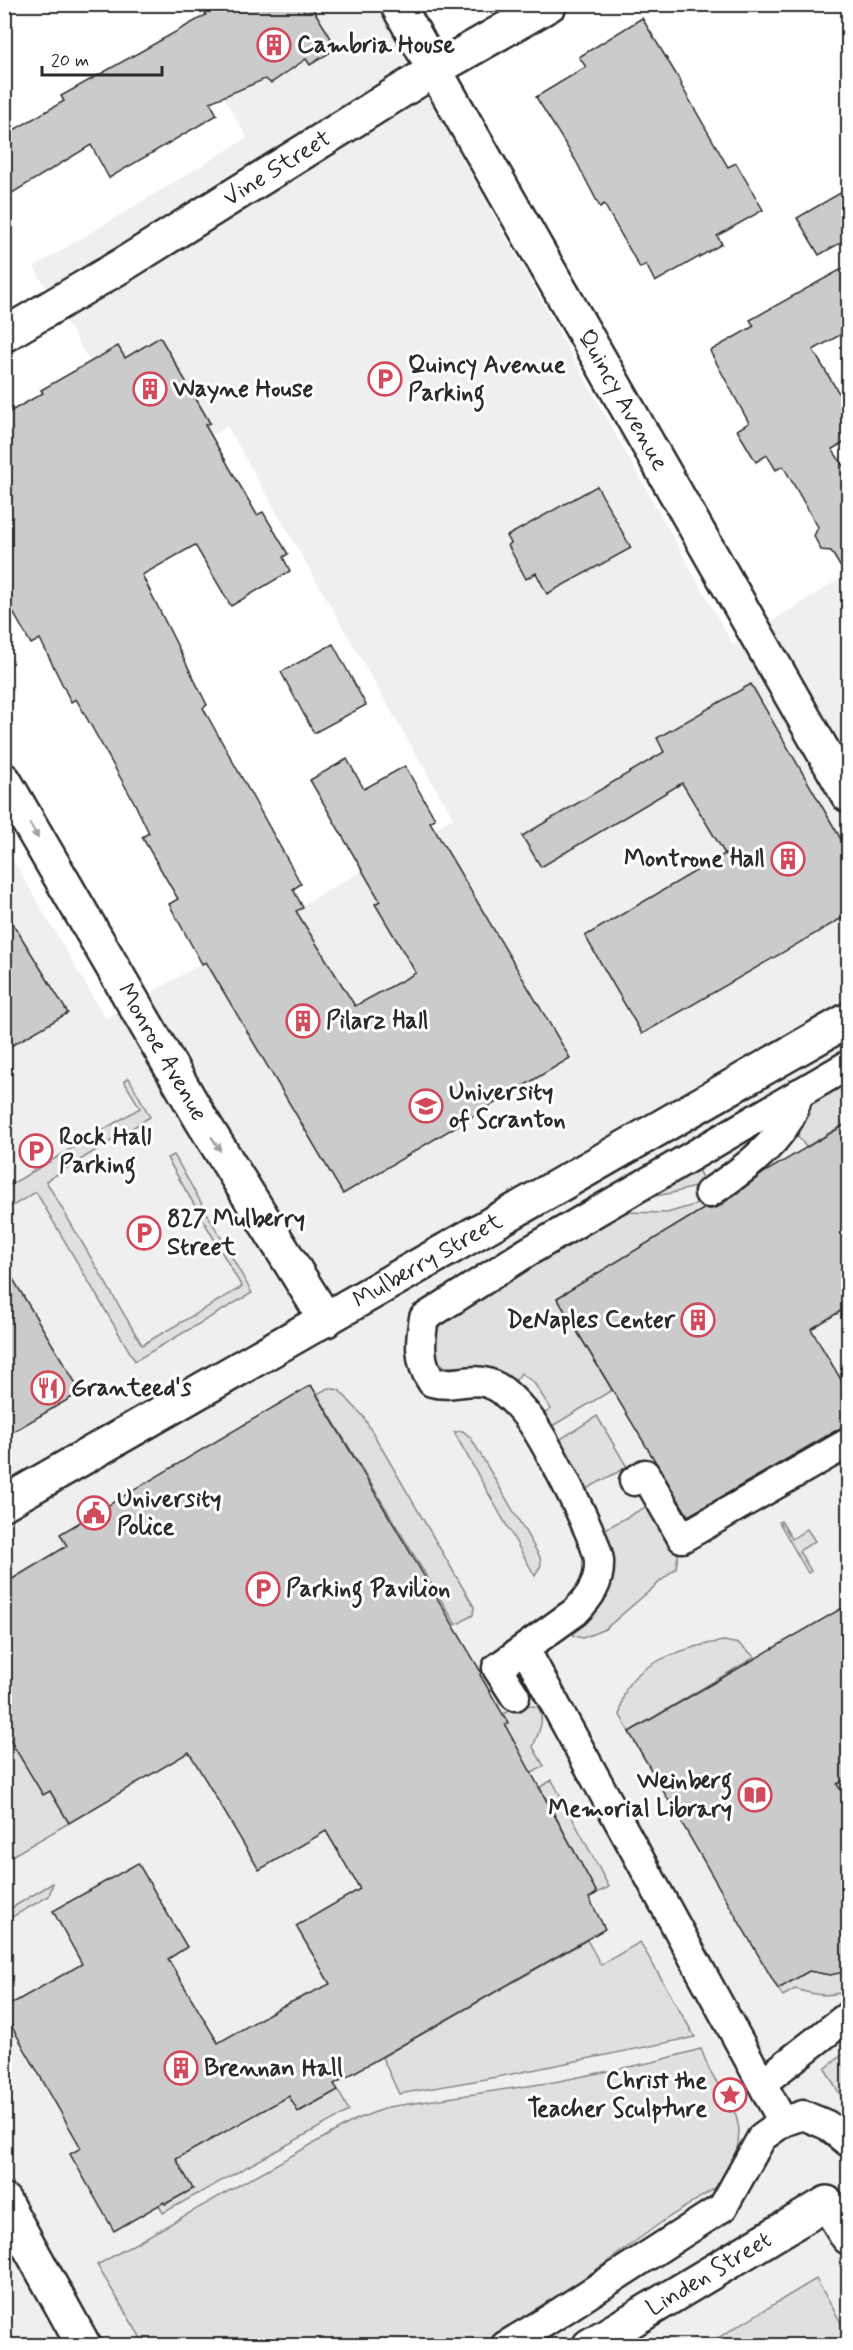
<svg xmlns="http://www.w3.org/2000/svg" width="853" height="2350" font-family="Mynerve,sans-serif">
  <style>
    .built { fill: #efefef }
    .green { fill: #e0e0e0; stroke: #868686; stroke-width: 1.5 }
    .building { fill: #cbcbcb; stroke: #2b2b2b; stroke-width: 1.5 }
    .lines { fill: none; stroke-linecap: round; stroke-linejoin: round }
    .pedestrian-casing { stroke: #2b2b2b; stroke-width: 33 }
    .minor-casing { stroke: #2b2b2b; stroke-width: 38 }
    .primary-casing { stroke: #2b2b2b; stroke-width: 38 }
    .pedestrian { stroke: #fff; stroke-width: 28 }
    .minor { stroke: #fff; stroke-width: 33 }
    .primary { stroke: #fff; stroke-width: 33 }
    .oneway { fill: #a0a0a0 }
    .labels { text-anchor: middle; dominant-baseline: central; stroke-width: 6; stroke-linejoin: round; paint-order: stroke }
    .poi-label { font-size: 24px; font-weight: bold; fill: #2b2b2b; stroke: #fff; text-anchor: start }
    .street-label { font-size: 24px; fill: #2b2b2b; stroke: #fff }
  </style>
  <rect width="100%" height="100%" fill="#fff"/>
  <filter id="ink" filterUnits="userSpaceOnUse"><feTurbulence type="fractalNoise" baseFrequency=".0167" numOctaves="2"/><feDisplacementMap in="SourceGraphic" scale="12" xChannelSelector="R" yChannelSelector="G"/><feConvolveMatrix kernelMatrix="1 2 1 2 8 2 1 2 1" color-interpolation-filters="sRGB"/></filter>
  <g filter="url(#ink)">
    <path class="built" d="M247,5H377L733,645L848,574V2345H5L4,845L106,1019L453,818L227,426L155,473L34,267L247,138L191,38Z"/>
    <g class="green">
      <path d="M848,1077V1122L806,1147L794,1131L810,1100Z"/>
      <path d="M129,1078L150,1117L46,1181L142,1345L242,1287L167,1158L174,1155L252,1293L135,1361L36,1192L4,1211L5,1188L140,1108L124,1081Z"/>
      <path d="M695,1165L706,1184L672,1193L650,1197Z"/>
      <path d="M725,1196L557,1298L612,1390L554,1425L550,1426L538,1418L551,1409L534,1383L521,1373L514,1383L472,1367H446L435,1360L430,1336L442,1314L623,1212L667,1213Z"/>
      <path d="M328,1388L339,1390L363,1416L474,1607L473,1615L456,1625L317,1394Z"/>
      <path d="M597,1416L627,1467L581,1492L559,1440Z"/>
      <path d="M463,1431L471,1438L540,1557L541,1565L535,1576L454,1432Z"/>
      <path d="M647,1506L651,1507L678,1555L676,1568L605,1629L583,1638L574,1636L570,1629L600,1532Z"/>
      <path d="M781,1521L792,1539L807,1529L815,1541L799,1551L811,1571L808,1573L779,1522Z"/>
      <path d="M724,1641L739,1644L755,1657L629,1732L620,1715C621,1705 623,1696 627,1687C643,1660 694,1645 724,1641Z"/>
      <path d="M521,1704L538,1707C546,1720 538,1733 533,1747L544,1766L524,1778L497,1730L508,1723L503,1714Z"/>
      <path d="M4,1726L50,1791L69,1823L5,1860Z"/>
      <path d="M552,1780L609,1887L597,1893L540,1787Z"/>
      <path d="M53,1883L49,1896L5,1921V1912Z"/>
      <path d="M587,1940L601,1965L640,1942L695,2037L497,2077L399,2094L382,2057Z"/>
      <path d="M848,1969V1990C829,1998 815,1995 795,1989L783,1996L778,1989L809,1971L830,1975Z"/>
      <path d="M701,2049L709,2069L736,2115L739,2129L738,2144L734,2159L717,2187L666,2219L515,2329L486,2345L302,2346L301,2344L298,2346L145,2345L97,2265L355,2120L388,2107L554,2082L653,2062Z"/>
      <path d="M848,2050V2108L825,2069Z"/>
      <path d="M338,2090L349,2111L163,2213L159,2205L164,2202L166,2204L193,2189L176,2159L289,2096L299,2112Z"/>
      <path d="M816,2279L848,2335V2345H706Z"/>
    </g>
    <g class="building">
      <path d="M200,4H310L337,48L310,65L306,59L271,83L265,79L210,102L217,115L109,178L91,145L4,198V113L14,130L64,101L61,96L206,15Z"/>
      <path d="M642,18L682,84L681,85L728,167L736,163L763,210L717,236L722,244L655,282L646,264L640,268L604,204L600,207L576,161L536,97L586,67L579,57Z"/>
      <path d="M849,188V238L819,255L797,218Z"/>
      <path d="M849,265V330L813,350L849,410V440L832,449L844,467L849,457V581L831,551L821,550L814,536L818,527L783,466L776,470L767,455L756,462L737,430L749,423L710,351L754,326L750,320Z"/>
      <path d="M160,337L210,423L205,425L257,515L263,512L288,554L283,557L290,571L231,606L195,545L142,575L207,705L203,708L301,884L293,889L303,908L296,911L355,1006L416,973L375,904L380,901L310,780L347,759L364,789L405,766L435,819L430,822L570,1058L343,1194L206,962L202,964L169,904L178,899L142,837L149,833L134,802L76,699L71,702L40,639L31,644L4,596V415L43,393L41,390L118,346L125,358Z"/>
      <path d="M597,486L631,548L547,594L536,573L526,579L508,545L511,543L507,536Z"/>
      <path d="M333,644L366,705L314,733L281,672Z"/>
      <path d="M751,684L849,853V914L642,1034L585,936L725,854L682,783L541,867L522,836L664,752L657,738Z"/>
      <path d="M4,909L68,1013L4,1050Z"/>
      <path d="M849,1122V1306L811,1329L849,1393V1423L688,1516L557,1298L705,1208L711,1209L718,1207L765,1172Z"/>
      <path d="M4,1264L81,1392L4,1437Z"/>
      <path d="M311,1385L481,1672L480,1675L508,1723L505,1725L597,1893L589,1898L605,1929L334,2084L338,2090L298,2112L289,2096L176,2159L193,2189L165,2204L164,2202L114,2231L70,2154L81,2148L4,2013V2008L82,1964L53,1911L138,1863L187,1947L168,1959L218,2043L281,2007L330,1984L296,1926L360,1889L326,1831L259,1870L189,1752L69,1823L50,1791L43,1795L4,1730V1584L67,1546L60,1534Z"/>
      <path d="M849,1604V1778L837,1784L849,1804V1971L830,1975L809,1971L778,1989L629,1732Z"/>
    </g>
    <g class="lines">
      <g class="pedestrian-casing">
        <g id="pedestrian">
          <path d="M709,1193C739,1173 770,1151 789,1119C794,1111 796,1101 799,1093"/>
          <path d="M634,1481L645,1474L682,1538L848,1443"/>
          <path d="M525,1649L783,2122"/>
          <path d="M515,1696L497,1668L575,1612C590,1597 600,1583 599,1561C598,1540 543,1436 528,1417C521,1408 511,1398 503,1391C477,1371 458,1389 432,1382C418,1362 420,1341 424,1318L529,1251L848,1065"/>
          <path d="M762,2083L848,2016"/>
          <path d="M505,2346L545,2322L723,2207L762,2137L783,2122L803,2115L827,2125L848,2142"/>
        </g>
      </g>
      <g class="minor-casing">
        <g id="minor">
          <path id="s1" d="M397,4L848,795"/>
          <path id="s2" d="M4,335L124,264L436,69L550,4"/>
          <path id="s3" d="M4,780L201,1119L326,1320"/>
          <path d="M4,2201L84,2346"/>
          <path id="s4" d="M589,2346L827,2203L848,2237"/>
        </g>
      </g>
      <g class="primary-casing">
        <g id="primary">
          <path id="s5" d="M4,1503L848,1020"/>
        </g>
      </g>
      <use href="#pedestrian" class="pedestrian"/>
      <use href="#minor" class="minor"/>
      <use href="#primary" class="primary"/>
    </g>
    <defs><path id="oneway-solid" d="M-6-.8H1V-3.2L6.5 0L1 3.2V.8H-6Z" transform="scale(1.5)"/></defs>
    <g class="oneway">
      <use href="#oneway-solid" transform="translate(34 831) rotate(60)"/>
      <use href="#oneway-solid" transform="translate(216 1144) rotate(58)"/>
    </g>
  </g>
  <defs>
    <g id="building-ring" transform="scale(1.725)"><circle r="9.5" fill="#fff" stroke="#d1495b" stroke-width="1.5"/><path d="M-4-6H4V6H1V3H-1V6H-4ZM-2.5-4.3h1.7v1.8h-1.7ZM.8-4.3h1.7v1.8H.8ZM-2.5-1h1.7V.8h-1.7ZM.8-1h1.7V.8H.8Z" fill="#d1495b"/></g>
    <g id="parking-ring" transform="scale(1.725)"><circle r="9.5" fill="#fff" stroke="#d1495b" stroke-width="1.5"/><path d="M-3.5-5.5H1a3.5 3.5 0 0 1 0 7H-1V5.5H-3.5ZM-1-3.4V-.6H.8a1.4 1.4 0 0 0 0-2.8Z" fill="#d1495b"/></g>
    <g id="university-ring" transform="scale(1.725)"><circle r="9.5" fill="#fff" stroke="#d1495b" stroke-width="1.5"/><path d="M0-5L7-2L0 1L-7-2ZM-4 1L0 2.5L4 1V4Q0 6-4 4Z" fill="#d1495b"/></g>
    <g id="restaurant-ring" transform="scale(1.725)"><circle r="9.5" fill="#fff" stroke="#d1495b" stroke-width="1.5"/><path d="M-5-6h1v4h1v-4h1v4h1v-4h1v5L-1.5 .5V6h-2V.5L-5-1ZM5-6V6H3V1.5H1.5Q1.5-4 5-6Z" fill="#d1495b"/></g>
    <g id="civic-ring" transform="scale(1.725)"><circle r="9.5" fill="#fff" stroke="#d1495b" stroke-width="1.5"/><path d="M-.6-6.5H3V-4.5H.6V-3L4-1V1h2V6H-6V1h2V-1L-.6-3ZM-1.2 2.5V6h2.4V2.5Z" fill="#d1495b"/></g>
    <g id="library-ring" transform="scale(1.725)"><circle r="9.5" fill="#fff" stroke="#d1495b" stroke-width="1.5"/><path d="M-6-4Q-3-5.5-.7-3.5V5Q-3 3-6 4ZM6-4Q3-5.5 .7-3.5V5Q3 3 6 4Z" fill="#d1495b"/></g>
    <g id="sight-ring" transform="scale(1.725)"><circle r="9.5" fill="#fff" stroke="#d1495b" stroke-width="1.5"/><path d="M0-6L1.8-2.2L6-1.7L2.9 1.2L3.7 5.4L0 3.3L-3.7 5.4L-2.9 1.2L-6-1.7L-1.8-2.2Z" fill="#d1495b"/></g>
  </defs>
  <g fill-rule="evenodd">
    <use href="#building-ring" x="274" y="45"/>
    <use href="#parking-ring" x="385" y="379"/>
    <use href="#building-ring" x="150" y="389"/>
    <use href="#building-ring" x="788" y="859"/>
    <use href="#building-ring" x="303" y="1021"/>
    <use href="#university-ring" x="426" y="1106"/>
    <use href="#parking-ring" x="36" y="1151"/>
    <use href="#parking-ring" x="144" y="1233"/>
    <use href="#building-ring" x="698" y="1320"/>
    <use href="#restaurant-ring" x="48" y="1388"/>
    <use href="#civic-ring" x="94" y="1513"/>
    <use href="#parking-ring" x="263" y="1589"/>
    <use href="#library-ring" x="755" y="1795"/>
    <use href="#building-ring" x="181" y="2068"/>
    <use href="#sight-ring" x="730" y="2095"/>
  </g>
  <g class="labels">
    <g class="poi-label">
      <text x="297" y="45">Cambria House</text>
      <text x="408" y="365">Quincy Avenue<tspan x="408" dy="28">Parking</tspan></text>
      <text x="173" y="389">Wayne House</text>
      <text x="765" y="859" text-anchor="end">Montrone Hall</text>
      <text x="326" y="1021">Pilarz Hall</text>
      <text x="449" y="1092">University<tspan x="449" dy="28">of Scranton</tspan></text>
      <text x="59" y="1137">Rock Hall<tspan x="59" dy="28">Parking</tspan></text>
      <text x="167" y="1219">827 Mulberry<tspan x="167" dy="28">Street</tspan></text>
      <text x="675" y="1320" text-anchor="end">DeNaples Center</text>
      <text x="71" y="1388">Granteed's</text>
      <text x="117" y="1499">University<tspan x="117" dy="28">Police</tspan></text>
      <text x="286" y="1589">Parking Pavilion</text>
      <text x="732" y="1781" text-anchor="end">Weinberg<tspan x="732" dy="28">Memorial Library</tspan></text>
      <text x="204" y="2068">Brennan Hall</text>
      <text x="707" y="2081" text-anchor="end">Christ the<tspan x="707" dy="28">Teacher Sculpture</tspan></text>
    </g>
    <g class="street-label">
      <text stroke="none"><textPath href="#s2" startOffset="320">Vine Street</textPath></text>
      <text stroke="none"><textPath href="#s1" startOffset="456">Quincy Avenue</textPath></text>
      <text stroke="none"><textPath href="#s3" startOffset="315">Monroe Avenue</textPath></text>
      <text stroke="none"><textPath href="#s5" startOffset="488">Mulberry Street</textPath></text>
      <text stroke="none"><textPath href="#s4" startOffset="140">Linden Street</textPath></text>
    </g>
  </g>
  <rect width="853" height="2350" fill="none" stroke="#fff" stroke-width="24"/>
  <rect x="12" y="12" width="829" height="2326" fill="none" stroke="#2b2b2b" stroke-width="2" filter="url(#ink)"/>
  <path d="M42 66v9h120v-9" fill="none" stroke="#2b2b2b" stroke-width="3"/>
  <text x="51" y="66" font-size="18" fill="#2b2b2b" stroke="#ffffff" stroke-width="4.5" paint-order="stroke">20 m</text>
</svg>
